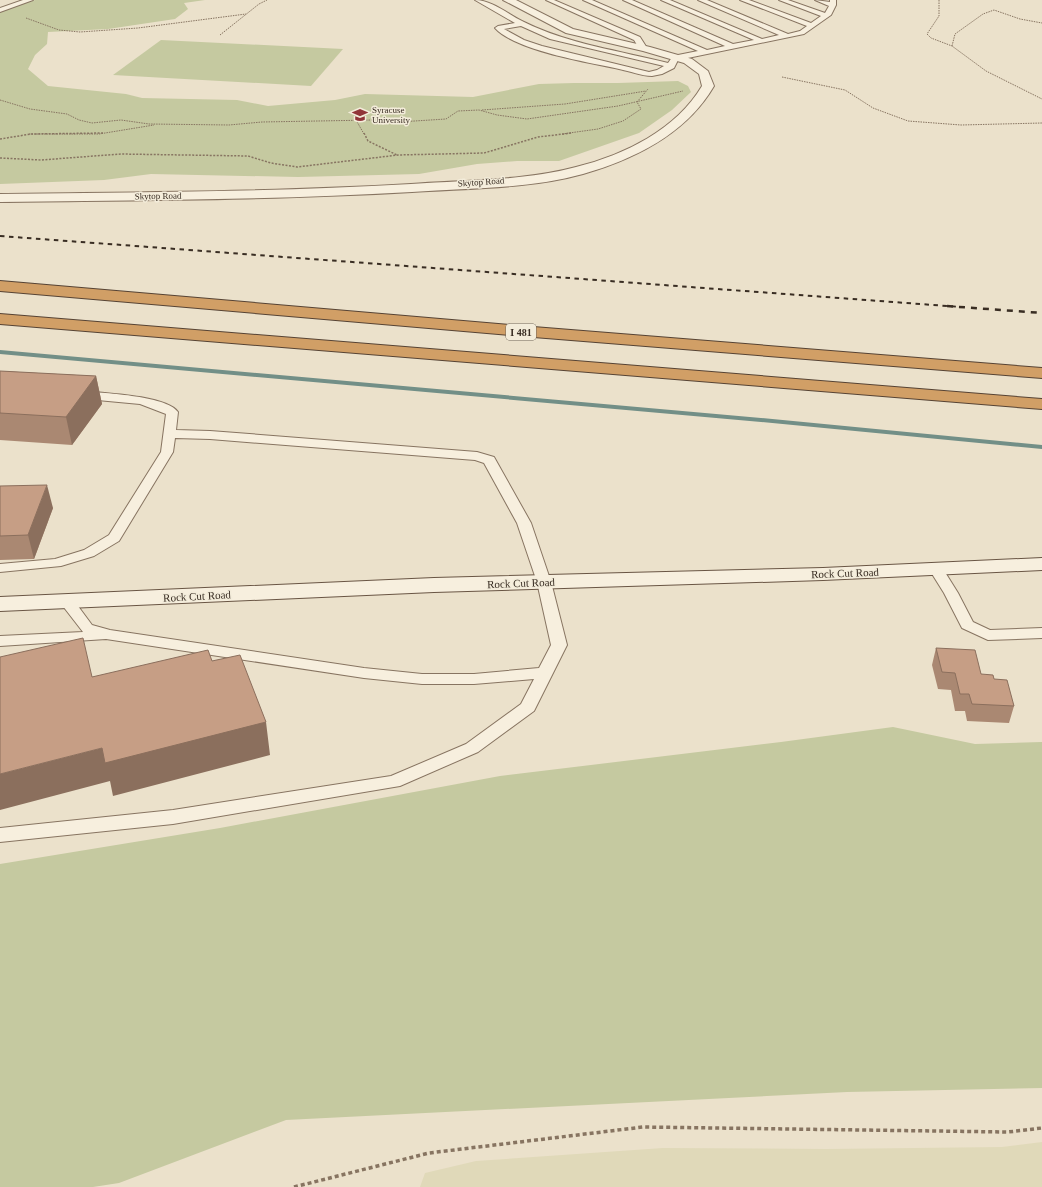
<svg xmlns="http://www.w3.org/2000/svg" width="1042" height="1187" font-family="'Times New Roman',serif">
  <style>
    .farmland { fill: #e0d9b9 }
    .green { fill: #c5c9a0 }
    .lines { fill: none; stroke-linecap: round; stroke-linejoin: round }
    .stream { fill: #728f87; fill-rule: evenodd }
    .lane-casing { stroke: #877461; stroke-width: 2 }
    .street-casing { stroke: #877461; stroke-width: 2 }
    .secondary-casing { stroke: #695544; stroke-width: 2 }
    .highway-casing { stroke: #564334; stroke-width: 2 }
    .path-far2 { stroke: #877461; stroke-width: 1; stroke-dasharray: 1.5 1; stroke-linecap: butt }
    .path-far1 { stroke: #877461; stroke-width: 1.5; stroke-dasharray: 2 1.5; stroke-linecap: butt }
    .path { stroke: #877461; stroke-width: 3.5; stroke-dasharray: 4 3; stroke-linecap: butt }
    .lane { fill: #f7efde; fill-rule: evenodd }
    .street { fill: #f7efde; fill-rule: evenodd }
    .secondary { fill: #f7efde; fill-rule: evenodd }
    .highway { fill: #d19f66; fill-rule: evenodd }
    .rail-far1 { stroke: #392d23; stroke-width: 2; stroke-dasharray: 4.5 4.5; stroke-linecap: butt }
    .rail { stroke: #392d23; stroke-width: 2.5; stroke-dasharray: 6 6; stroke-linecap: butt }
    .wall { fill: #aa8872 }
    .shaded-wall { fill: #8b6f5d }
    .building { fill: #c69e85; stroke: #8b6f5d }
    .labels { text-anchor: middle; dominant-baseline: central; stroke-width: 3; stroke-linejoin: round; paint-order: stroke }
    .far-poi-label { font-size: 9px; fill: #392d23; stroke: #f3ecda; text-anchor: start }
    .far-street-label { font-size: 9px; fill: #392d23; stroke: #f3ecda }
    .shield { fill: #f3ecda; stroke: #71665a; stroke-width: 1 }
    .shield-label { font-size: 10px; font-weight: bold; fill: #392d23 }
    .street-label { font-size: 11px; fill: #392d23; stroke: #f3ecda }
  </style>
  <rect width="100%" height="100%" fill="#ebe1cb"/>
  <path class="farmland" d="M1042,1142V1187H420L425,1173L476,1161L663,1148L827,1149L1002,1147Z"/>
  <g class="green">
    <path d="M35,0H205L184,3L188,9L175,19L108,29L48,32L47,44L35,55L28,69L48,86L126,94L142,98L237,100L268,106L335,100L365,94L473,97L539,84L574,83H618L678,81L688,86L691,92L672,110L639,133L559,161H517L477,164L419,174L298,177L151,174L104,180L0,184V11Z"/>
    <path d="M161,40L343,49L311,86L113,75Z"/>
    <path d="M893,727L975,744L1042,742V1088L847,1092L286,1120L119,1183L93,1187H0V864L220,828L500,776L781,742Z"/>
  </g>
  <g class="lines">
    <path class="stream" d="M0,350L761,418L1042,445V449L761,422L0,354Z"/>
    <g class="lane-casing">
      <g id="lane">
        <path d="M23,0H33L0,12V8Z"/>
        <path d="M475,0C492,0 509,15 524,22C568,44 621,51 668,63L673,56L698,51L583,0H592L707,50L725,46L623,0H632L733,44L754,40L661,0H670L762,39L779,35L698,0H707L788,34L800,31L807,26L740,0H749L811,23L821,16L779,0H788L825,13L829,6L815,0L830,2V0H836V5L831,15L804,34L678,60L674,68L662,74L652,76C641,76 630,71 619,69C588,62 516,51 495,28L498,26L515,23ZM521,26L550,39L664,66L657,70L649,72L542,46L524,40L504,29Z"/>
        <path d="M546,0H554L640,37L647,48L646,50H640L634,40Z"/>
        <path d="M80,391C100,393 166,395 178,412L176,430L210,431L477,452L494,457L531,523L551,582L567,645L534,711L478,752L400,786L173,824L0,842V828L173,810L391,776L466,744L521,704L534,679L474,684H422L364,678L106,639L0,646V636L83,632L59,601L62,598L67,596L72,598L92,625L110,630L364,668L422,674H474L539,668L551,645L537,582L517,523L484,463L475,460L210,439L175,438L173,452L119,541L94,556L61,566L0,572V564L55,559L84,550L109,535L161,452L166,414L140,404L76,398L74,395L76,392Z"/>
        <path d="M936,565L941,566L943,569L958,593L973,622L990,630L1042,628V638L988,640L962,628L944,593L929,569L931,566Z"/>
      </g>
    </g>
    <g class="street-casing">
      <path id="street" d="M503,0H516L573,29L650,47L692,59L708,71L714,86C686,134 635,159 583,174C529,189 469,188 412,192C275,200 137,200 0,202V194C137,192 274,192 411,184C464,180 524,181 576,167C624,155 676,130 702,86L699,74L684,63L643,51L566,33Z"/>
    </g>
    <g class="secondary-casing">
      <path id="secondary" d="M1042,558V570L823,580L434,592L0,611V597L434,578L823,568Z"/>
    </g>
    <g class="highway-casing">
      <g id="highway">
        <path d="M0,281L521,326L1042,368V378L521,336L0,291Z"/>
        <path d="M0,314L1042,399V409L0,324Z"/>
      </g>
    </g>
    <g class="path-far2">
      <path d="M939,0V16L927,34L931,38L952,46L986,71L1042,99"/>
      <path d="M26,18L59,30L80,32L138,28L246,14"/>
      <path d="M220,35L259,4L267,0"/>
      <path d="M952,46L955,34L983,14L994,10L1020,19L1042,23"/>
      <path d="M782,77L845,90L873,108L908,121L961,125L1042,123"/>
      <path d="M0,100L30,109L67,114L79,120L92,123L121,120L149,124L229,125L262,122L373,120L399,122L446,119L458,111L479,110L497,115L527,119L618,106L683,91"/>
      <path d="M482,110L565,104L646,91"/>
      <path d="M356,120L364,134"/>
      <path d="M29,134H99L154,125"/>
      <path d="M562,134L598,129L623,121L641,109L637,102L648,89"/>
    </g>
    <g class="path-far1">
      <path d="M364,133L368,141L397,155"/>
      <path d="M0,139L31,134L103,133"/>
      <path d="M0,158L41,160L121,154L248,156L271,163L297,167L398,155L484,153L538,137L572,133"/>
    </g>
    <path class="path" d="M294,1187L429,1153L643,1127L1008,1132L1042,1128"/>
    <use href="#lane" class="lane"/>
    <use href="#street" class="street"/>
    <use href="#secondary" class="secondary"/>
    <use href="#highway" class="highway"/>
    <path class="rail-far1" d="M0,236L961,307"/>
    <path class="rail" d="M947,306L1042,313"/>
  </g>
  <g class="wall">
    <path d="M0,371L96,376L102,404L72,445L0,440Z"/>
    <path d="M0,486L53,508L34,559L0,560Z"/>
    <path d="M936,648L981,674L1014,706L1009,723L967,721L965,711H955L951,690L938,689L932,665Z"/>
  </g>
  <g class="shaded-wall">
    <path d="M96,376L102,404L72,445L66,417Z"/>
    <path d="M47,485L53,508L34,559L28,535Z"/>
    <path d="M266,722L270,755L113,796L110,781L0,810V774L102,748Z"/>
  </g>
  <g class="building">
    <path d="M0,371L96,376L66,417L0,413Z"/>
    <path d="M47,485L28,535L0,536V486Z"/>
    <path d="M83,638L92,677L208,650L212,661L240,655L266,722L105,763L102,748L0,774V657Z"/>
    <path d="M936,648L975,650L981,674L993,675L994,679L1007,680L1014,706L972,704L969,694H960L955,673L942,672Z"/>
  </g>
  <defs>
    <g id="university-bare" transform="scale(1.2)"><path d="M0-5L7-2L0 1L-7-2ZM-4 1L0 2.5L4 1V4Q0 6-4 4Z" fill="#913639" stroke="#f3ecda" stroke-width="2.5" paint-order="stroke"/></g>
  </defs>
  <g fill-rule="evenodd">
    <use href="#university-bare" x="360" y="115"/>
  </g>
  <g class="labels">
    <g class="far-poi-label">
      <text x="372" y="110">Syracuse<tspan x="372" dy="10">University</tspan></text>
    </g>
    <g class="far-street-label">
      <text transform="translate(481 182) rotate(-4)">Skytop Road</text>
      <text transform="translate(158 196) rotate(-1)">Skytop Road</text>
    </g>
    <rect class="shield" x="506" y="324" width="30" height="16" rx="3"/>
    <g class="shield-label">
      <text x="521" y="332">I 481</text>
    </g>
    <g class="street-label">
      <text transform="translate(845 573) rotate(-2)">Rock Cut Road</text>
      <text transform="translate(521 583) rotate(-2)">Rock Cut Road</text>
      <text transform="translate(197 596) rotate(-3)">Rock Cut Road</text>
    </g>
  </g>
</svg>
